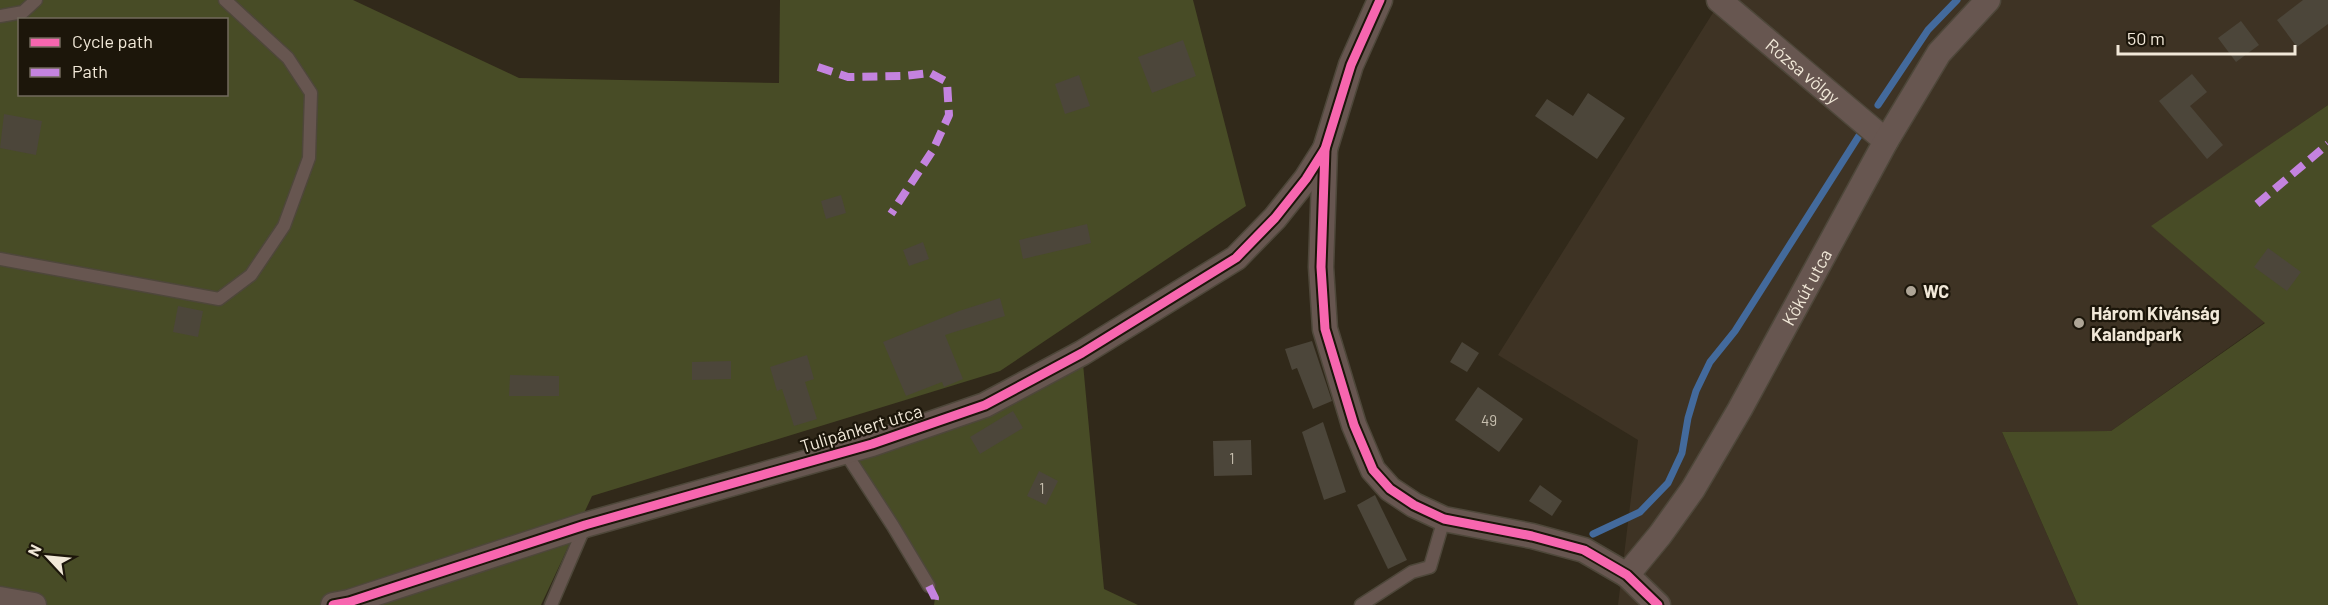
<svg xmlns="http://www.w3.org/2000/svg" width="2328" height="605" font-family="Barlow,sans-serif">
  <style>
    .commercial { fill: #3e3324 }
    .green { fill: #484c26; fill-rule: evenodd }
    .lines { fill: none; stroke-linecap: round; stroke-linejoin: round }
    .stream { stroke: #436a9c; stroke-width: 7 }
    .building { fill: #4c463a }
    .service-casing { stroke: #4e473a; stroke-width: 15 }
    .minor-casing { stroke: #4e473a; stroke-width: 27 }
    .service { stroke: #675650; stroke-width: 12 }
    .minor { stroke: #675650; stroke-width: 24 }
    .quiet { stroke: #c483df; stroke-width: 8; stroke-dasharray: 15 8; stroke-linecap: butt }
    .cycleway-casing { stroke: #1c160a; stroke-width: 13 }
    .cycleway { stroke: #f766af; stroke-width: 9 }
    .poi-dot { fill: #aea596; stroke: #1c160a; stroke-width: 2 }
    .labels { text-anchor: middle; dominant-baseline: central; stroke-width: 4.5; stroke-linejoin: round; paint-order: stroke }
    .number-label { font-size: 15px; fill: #c8c0b0 }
    .street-label { font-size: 18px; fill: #f1e8d8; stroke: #1c160a }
    .poi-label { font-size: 18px; font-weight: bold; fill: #f1e8d8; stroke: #1c160a; text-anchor: start }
  </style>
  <rect width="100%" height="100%" fill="#31291a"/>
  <path class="commercial" d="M1721,0H2328V105L2152,226L2265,322L2111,431L2002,432L2078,605H1618L1638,440L1498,355Z"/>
  <g class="green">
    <path d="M0,0H353L519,78L779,83L780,0H1193L1246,206L1000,371L592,496L541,605H0ZM20,20H226V94H20Z"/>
    <path d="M2328,105V605H2078L2002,432L2111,431L2265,323L2151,226Z"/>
    <path d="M1082,353L1104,589L1138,605H934L935,598L929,586L845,452Z"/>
  </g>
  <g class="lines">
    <g class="stream">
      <path d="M1878,105L1928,30L1957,0"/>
      <path d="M1593,534L1640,512L1668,483L1682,453L1688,418L1696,391L1710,362L1735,331L1862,131"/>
    </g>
  </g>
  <g class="building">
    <path d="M2303,0H2328V24L2297,47L2277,20Z"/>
    <path d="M2241,21L2259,45L2236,62L2218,38Z"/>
    <path d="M1183,40L1196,76L1152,93L1138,57Z"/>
    <path d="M2192,74L2207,92L2190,106L2223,145L2207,159L2159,101Z"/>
    <path d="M1079,75L1090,106L1065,114L1055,84Z"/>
    <path d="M1588,93L1625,118L1597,159L1535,116L1547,99L1573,116Z"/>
    <path d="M4,114L42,121L36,155L0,148Z"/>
    <path d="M841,195L846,213L826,219L821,201Z"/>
    <path d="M1087,224L1091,243L1023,259L1019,240Z"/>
    <path d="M923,242L929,259L909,266L903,250Z"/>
    <path d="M2268,248L2301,272L2287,291L2254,267Z"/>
    <path d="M1000,298L1005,316L945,335L963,379L944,387L942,382L906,396L883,342L959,311Z"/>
    <path d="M178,306L203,311L198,337L173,332Z"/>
    <path d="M1312,341L1332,401L1313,409L1297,368L1292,370L1285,349Z"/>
    <path d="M1462,342L1479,353L1467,372L1450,362Z"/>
    <path d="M807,355L814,379L805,382L817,419L794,426L782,389L777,391L770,367Z"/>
    <path d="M731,361V379L692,380V362Z"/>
    <path d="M510,375L559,376V396H509Z"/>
    <path d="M1478,387L1523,419L1499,452L1455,420Z"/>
    <path d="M1013,411L1023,428L980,454L970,437Z"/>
    <path d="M1323,422L1346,492L1324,500L1302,432Z"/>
    <path d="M1251,440L1252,475L1214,476L1213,441Z"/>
    <path d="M1039,471L1058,481L1046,505L1027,496Z"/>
    <path d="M1540,485L1562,501L1552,516L1529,501Z"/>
    <path d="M1375,495L1407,560L1388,569L1357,505Z"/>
  </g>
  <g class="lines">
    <g class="service-casing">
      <g id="service">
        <path d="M0,16L23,12L36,0"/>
        <path d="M0,259L219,299L251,275L284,226L309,158L311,93L288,58L225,0"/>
        <path d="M845,452L893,526L929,586"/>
        <path d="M551,605L585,526"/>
        <path d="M1361,605L1412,572L1430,567L1444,519"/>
      </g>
    </g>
    <g class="minor-casing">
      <g id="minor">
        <path d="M1380,0L1351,65L1325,149L1321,267L1325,329L1354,425L1373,470L1390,489L1414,505L1444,519L1532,536L1584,550L1627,575L1658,605"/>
        <path id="s1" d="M1719,0L1886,141"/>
        <path id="s2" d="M1627,575L1660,535L1693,489L1740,409L1886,141L1939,53L1988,0"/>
        <path d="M0,599L34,605"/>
        <path d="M333,605L349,602L585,525L872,444L985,405L1082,353L1236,258L1275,218L1306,179L1325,149"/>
      </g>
    </g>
    <use href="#service" class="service"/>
    <use href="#minor" class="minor"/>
    <g class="quiet">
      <path d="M818,67L848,77L904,76L930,73L947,82L949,115L933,150L891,214"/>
      <path d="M2257,204L2328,144"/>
      <path d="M929,586L935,598L934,605"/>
    </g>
    <g class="cycleway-casing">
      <g id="cycleway">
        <path d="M1380,0L1351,65L1325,149L1321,267L1325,329L1354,425L1373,470L1390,489L1414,505L1444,519L1532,536L1584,550L1627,575L1658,605"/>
        <path d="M333,605L349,602L585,525L872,444L985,405L1082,353L1236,258L1275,218L1306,179L1325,149"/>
      </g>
    </g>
    <use href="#cycleway" class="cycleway"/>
  </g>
  <g class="poi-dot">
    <circle cx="1911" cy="291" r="6"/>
    <circle cx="2079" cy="323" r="6"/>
  </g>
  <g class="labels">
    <g class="number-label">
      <text x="1489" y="420">49</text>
      <text x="1232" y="458">1</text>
      <text x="1042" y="488">1</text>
    </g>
    <g class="street-label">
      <text stroke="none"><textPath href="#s1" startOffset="110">Rózsa völgy</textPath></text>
      <text stroke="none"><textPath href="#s2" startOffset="340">Kőkút utca</textPath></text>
      <text transform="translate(861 428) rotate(-17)">Tulipánkert utca</text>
    </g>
    <g class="poi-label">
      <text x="1923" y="291">WC</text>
      <text x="2091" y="313">Három Kivánság<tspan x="2091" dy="21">Kalandpark</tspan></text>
    </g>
  </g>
  <rect x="18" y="18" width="210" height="78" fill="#1c160a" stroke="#716a5c" stroke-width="1.5"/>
  <rect x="30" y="38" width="30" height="9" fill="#f766af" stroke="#716a5c" stroke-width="1.5"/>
  <text x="72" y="48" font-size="18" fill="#f1e8d8">Cycle path</text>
  <rect x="30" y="68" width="30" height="9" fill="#c483df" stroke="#716a5c" stroke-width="1.5"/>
  <text x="72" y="78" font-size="18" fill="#f1e8d8">Path</text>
  <g transform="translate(48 557) rotate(296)" stroke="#1c160a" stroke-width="4.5" paint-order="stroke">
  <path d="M0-4.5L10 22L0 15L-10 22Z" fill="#f1e8d8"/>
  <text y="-9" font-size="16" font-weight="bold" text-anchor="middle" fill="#f1e8d8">N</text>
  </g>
  <path d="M2118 45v9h177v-9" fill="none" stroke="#f1e8d8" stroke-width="3"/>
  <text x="2127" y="45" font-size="18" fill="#f1e8d8" stroke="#1c160a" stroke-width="4.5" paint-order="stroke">50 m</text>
</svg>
